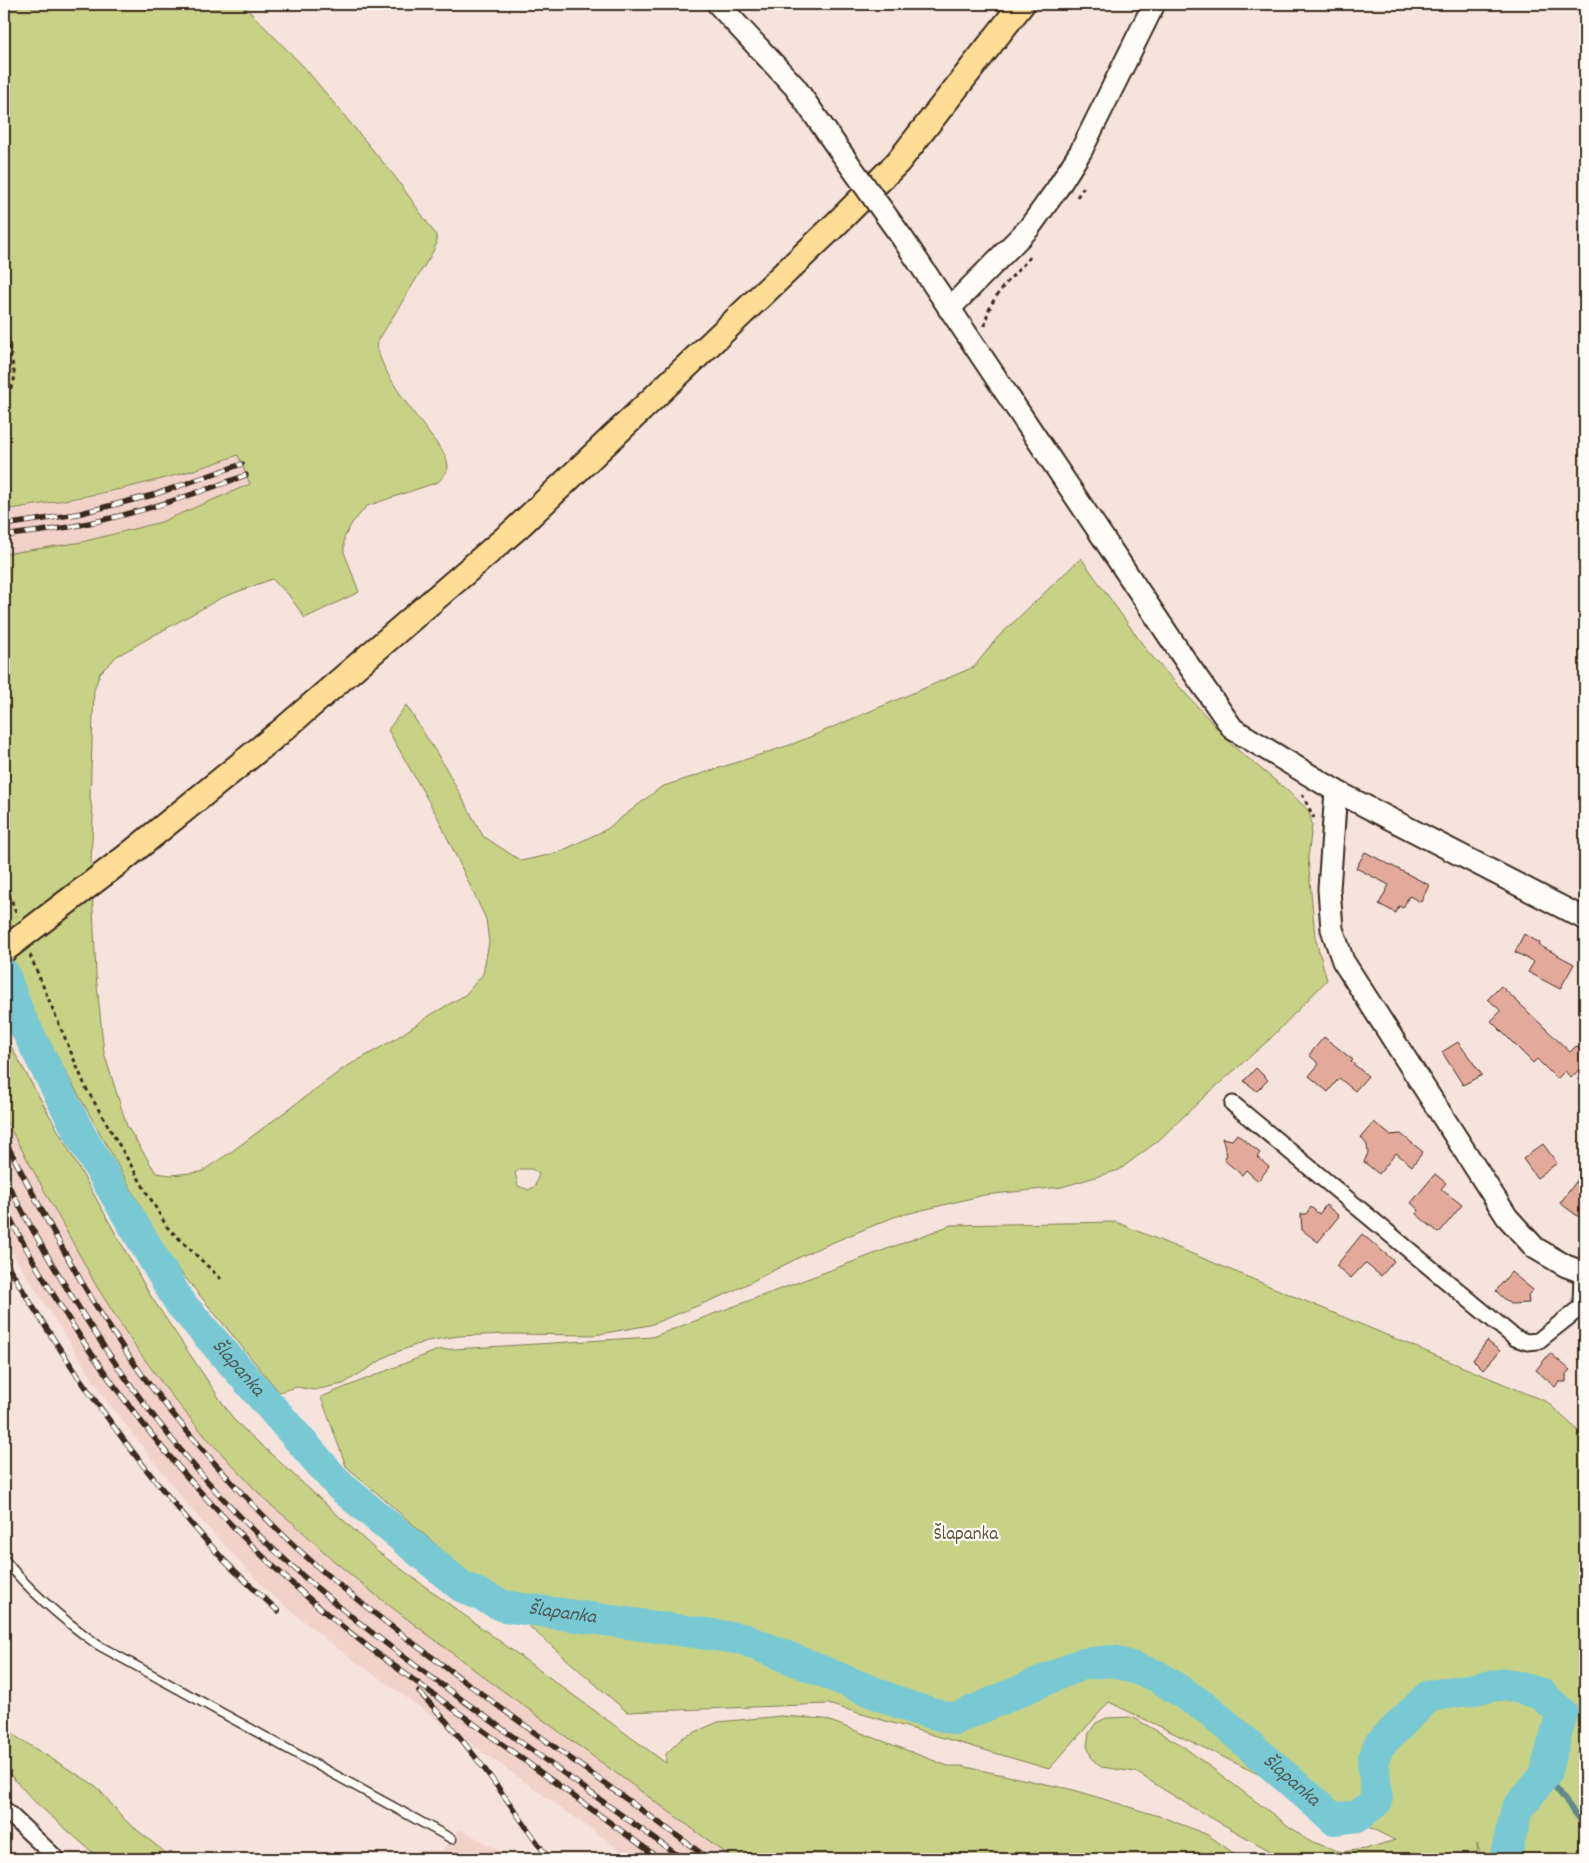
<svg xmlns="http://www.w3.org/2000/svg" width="1589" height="1863" font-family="Dekko,sans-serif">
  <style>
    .built { fill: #f0d2c9 }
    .green { fill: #c7d286; stroke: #817e52; fill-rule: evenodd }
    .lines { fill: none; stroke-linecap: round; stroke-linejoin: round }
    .stream { stroke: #60898b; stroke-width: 5.5 }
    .river { stroke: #79c9d4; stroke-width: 32 }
    .building { fill: #e3aa9c; stroke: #3b2a1e }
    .lane-casing { stroke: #3b2a1e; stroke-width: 11 }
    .street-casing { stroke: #3b2a1e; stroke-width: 19 }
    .secondary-casing { stroke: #3b2a1e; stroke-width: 25 }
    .primary-casing { stroke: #3b2a1e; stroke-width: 28 }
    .path { stroke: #3b2a1e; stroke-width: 3; stroke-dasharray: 4 4; stroke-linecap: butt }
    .lane { stroke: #fdfcf7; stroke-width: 8 }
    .street { stroke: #fdfcf7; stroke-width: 15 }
    .secondary { stroke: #fdfcf7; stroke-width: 21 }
    .primary { stroke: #fedd96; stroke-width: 24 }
    .rail-casing { stroke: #3b2a1e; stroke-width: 5.5 }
    .rail { stroke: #fdfcf7; stroke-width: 4; stroke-dasharray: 11; stroke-linecap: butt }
    .secondary-bridge-casing { stroke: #3b2a1e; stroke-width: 25; stroke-linecap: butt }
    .primary-bridge-casing { stroke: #3b2a1e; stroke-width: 28; stroke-linecap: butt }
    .secondary-bridge { stroke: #fdfcf7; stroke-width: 21 }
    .primary-bridge { stroke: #fedd96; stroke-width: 24 }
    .labels { text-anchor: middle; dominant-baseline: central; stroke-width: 4.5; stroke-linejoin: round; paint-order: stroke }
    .park-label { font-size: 19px; fill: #5e5438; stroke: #fdfcf7 }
    .water-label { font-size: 20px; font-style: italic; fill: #4e5a55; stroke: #fdfcf7 }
  </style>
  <rect width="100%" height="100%" fill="#f5e3dc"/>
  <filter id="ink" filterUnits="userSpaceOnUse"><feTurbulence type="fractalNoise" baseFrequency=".02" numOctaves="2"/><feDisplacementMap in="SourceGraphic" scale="10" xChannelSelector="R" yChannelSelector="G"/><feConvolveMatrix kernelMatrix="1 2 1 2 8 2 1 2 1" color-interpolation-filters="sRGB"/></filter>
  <g filter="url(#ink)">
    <g class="built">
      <path d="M238,455L250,485L161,522L82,542L4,554V510L74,500L211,465Z"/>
      <path d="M4,1117L97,1287L132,1342L167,1390L204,1435L268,1503L292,1522L334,1561L382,1600L480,1674L734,1859H633L337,1648L268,1592L191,1509L104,1397L4,1240Z"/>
      <path d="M459,1829L501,1851L514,1859H414L419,1850L442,1851Z"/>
    </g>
    <g class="green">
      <path d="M4,4H242L304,67L396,178L436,235L437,243L431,255L378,341C372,362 418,418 431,436C437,444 447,455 448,466C448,473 442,477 438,482L367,506L352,523L344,538V552L359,592L305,618L288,594L272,579L221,598L117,656L100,673L94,690L90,797L93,816L91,863L96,975L104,1053L127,1126L156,1173L171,1175L201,1172L231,1152L344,1068L392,1041L432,1014L465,995L483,974L489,942L486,919L437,816L388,730L406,705L443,763L483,836L521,861L557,853L607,829L661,787L793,744L974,667L997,638L1081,558L1148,652L1233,746L1288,791L1309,811L1312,825L1308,858L1315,937L1327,980L1270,1039L1203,1098L1158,1141L1119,1170L1062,1187L984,1195L894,1217L812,1251L729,1293L650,1325L594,1335L508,1334L459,1336L427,1341L391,1354L343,1384L314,1390L297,1387L279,1392L170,1259L38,1022L4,936V554L82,542L161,522L250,484L238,455C163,483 83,498 4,510ZM520,1169H532L539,1174L535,1186L529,1190L518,1186L515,1173Z"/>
      <path d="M4,1034L150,1295L234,1420L378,1552L666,1763V1754L682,1738L718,1722L781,1716L825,1719L948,1766H961L1074,1790L1165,1818L1208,1835L1242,1859H734L480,1674L382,1600L334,1561L292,1522L268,1503L204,1435L167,1390L132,1342L97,1287L4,1117Z"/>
      <path d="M1116,1222L1547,1402L1585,1437V1859H1482L1477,1844L1478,1859H1278L1272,1852L1190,1806L1136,1772L1101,1767L1092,1759L1087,1746L1089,1733L1096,1723L1106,1718L1132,1717L1180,1744L1307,1840L1341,1852L1365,1849L1395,1840L1109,1702L1049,1769L828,1704L627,1712L346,1466L321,1397L438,1350L652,1337L951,1225Z"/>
      <path d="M4,1725L18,1738L96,1786L126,1821L173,1859H100L35,1802L4,1768Z"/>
    </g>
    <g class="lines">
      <path class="stream" d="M1545,1774L1585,1826"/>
      <path class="river" id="s1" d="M4,974L18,1013L82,1138L180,1303L340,1486L461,1586L504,1606L743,1639L912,1708L955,1719L1082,1664L1113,1661L1157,1676L1209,1710L1334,1819L1358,1816L1377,1801L1373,1760L1379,1745L1429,1696L1506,1684L1541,1694L1562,1713L1545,1774L1517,1809L1505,1859"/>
    </g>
    <g class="building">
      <path d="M1365,852L1429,885L1421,902L1409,896L1403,908L1399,906L1396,913L1379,904L1389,885L1356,868Z"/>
      <path d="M1524,934L1540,943L1539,945L1574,964L1560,989L1528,972L1534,962L1515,952Z"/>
      <path d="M1501,986L1570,1052L1576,1046L1585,1055V1063L1571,1078L1565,1071L1557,1079L1537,1059L1533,1063L1491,1021L1501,1011L1488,999Z"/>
      <path d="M1324,1037L1353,1060L1351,1062L1368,1076L1355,1091L1339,1078L1328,1092L1309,1076L1319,1064L1309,1055Z"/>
      <path d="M1458,1042L1482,1075L1463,1085L1442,1052Z"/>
      <path d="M1256,1068L1268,1080L1257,1091L1244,1081Z"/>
      <path d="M1374,1122L1390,1135L1401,1134L1423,1152L1412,1166L1396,1153L1379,1174L1364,1162L1368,1153L1367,1145L1361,1137Z"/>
      <path d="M1237,1134L1260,1153L1257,1157L1269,1167L1258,1181L1246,1170L1242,1175L1223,1159L1227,1155L1222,1138L1232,1140Z"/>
      <path d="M1543,1144L1557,1163L1537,1178L1523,1159Z"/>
      <path d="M1585,1170V1209L1579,1217L1560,1203Z"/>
      <path d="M1435,1174L1446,1183L1441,1189L1462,1205L1439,1233L1416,1214L1419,1210L1411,1203Z"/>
      <path d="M1326,1205L1339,1216L1318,1242L1302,1230L1301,1214H1306L1311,1207L1319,1214Z"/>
      <path d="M1362,1234L1394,1261L1381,1276L1365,1263L1351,1278L1336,1266Z"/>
      <path d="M1511,1272L1533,1290L1528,1295L1529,1303L1510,1304L1496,1291Z"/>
      <path d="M1487,1341L1500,1351L1483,1370L1473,1360Z"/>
      <path d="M1550,1353L1570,1370L1566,1374V1382H1559L1555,1387L1536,1370Z"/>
    </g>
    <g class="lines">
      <g class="lane-casing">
        <path id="lane" d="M4,1559C31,1593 63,1620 98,1645L452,1839"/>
      </g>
      <g class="street-casing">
        <g id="street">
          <path d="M1233,1104L1515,1338L1527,1342L1538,1341L1581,1307"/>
          <path d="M1582,1273L1581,1307L1585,1312"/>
          <path d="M4,1809L57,1859"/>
        </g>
      </g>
      <g class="secondary-casing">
        <g id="secondary">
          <path d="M718,4L795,87L837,147"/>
          <path d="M903,239L1187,663L1233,729L1336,791L1585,919"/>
          <path d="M949,309L1029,228L1057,189L1081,151L1154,4"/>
          <path d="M1336,791L1329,889L1332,929L1343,961L1507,1217L1535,1248L1566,1266L1585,1273"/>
        </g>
      </g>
      <g class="primary-casing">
        <path id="primary" d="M279,733L517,528L833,227L898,162L1022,4"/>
      </g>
      <g class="path">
        <path d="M1077,197L1086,184"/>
        <path d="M985,326C988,297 1012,278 1030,257"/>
        <path d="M4,331L8,341L15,377L4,407"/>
        <path d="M1302,794L1314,818"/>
        <path d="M4,878L17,916"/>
        <path d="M30,955L86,1088L167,1227L222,1280"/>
      </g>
      <use href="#lane" class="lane"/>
      <use href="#street" class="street"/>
      <use href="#secondary" class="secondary"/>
      <use href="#primary" class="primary"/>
      <g class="rail-casing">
        <g id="rail">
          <path d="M4,525L77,514L153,495L242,464"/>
          <path d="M4,536C30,532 58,530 84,524C140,513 193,495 246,475"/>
          <path d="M4,1139C51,1228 97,1319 160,1398C210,1461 265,1522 326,1574C383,1622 445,1667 505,1711C573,1760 641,1810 709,1859"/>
          <path d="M4,1177C75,1312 158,1440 269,1545C331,1604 399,1654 468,1704C540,1756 611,1808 683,1859"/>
          <path d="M4,1207C93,1379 216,1531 371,1649L660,1859"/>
          <path d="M4,1259C67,1366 138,1468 223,1559C240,1577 260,1594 278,1611"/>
          <path d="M419,1692C469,1742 508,1802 549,1859"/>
        </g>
      </g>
      <use href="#rail" class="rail"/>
      <g class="secondary-bridge-casing">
        <path id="secondary-bridge" d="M837,147L903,239"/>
      </g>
      <g class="primary-bridge-casing">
        <path id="primary-bridge" d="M4,950L126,857L279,733"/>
      </g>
      <use href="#secondary-bridge" class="secondary-bridge"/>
      <use href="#primary-bridge" class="primary-bridge"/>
    </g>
  </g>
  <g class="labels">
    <g class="park-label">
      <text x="966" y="1535">Šlapanka</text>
    </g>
    <g class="water-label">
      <text stroke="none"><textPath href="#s1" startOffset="461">Šlapanka</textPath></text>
      <text stroke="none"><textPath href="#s1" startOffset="880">Šlapanka</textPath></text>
      <text stroke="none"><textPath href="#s1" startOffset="1676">Šlapanka</textPath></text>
    </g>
  </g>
  <rect width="1589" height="1863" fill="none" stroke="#fdfcf7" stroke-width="20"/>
  <rect x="10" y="10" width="1569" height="1843" fill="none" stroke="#3b2a1e" stroke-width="2" filter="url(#ink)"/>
</svg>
